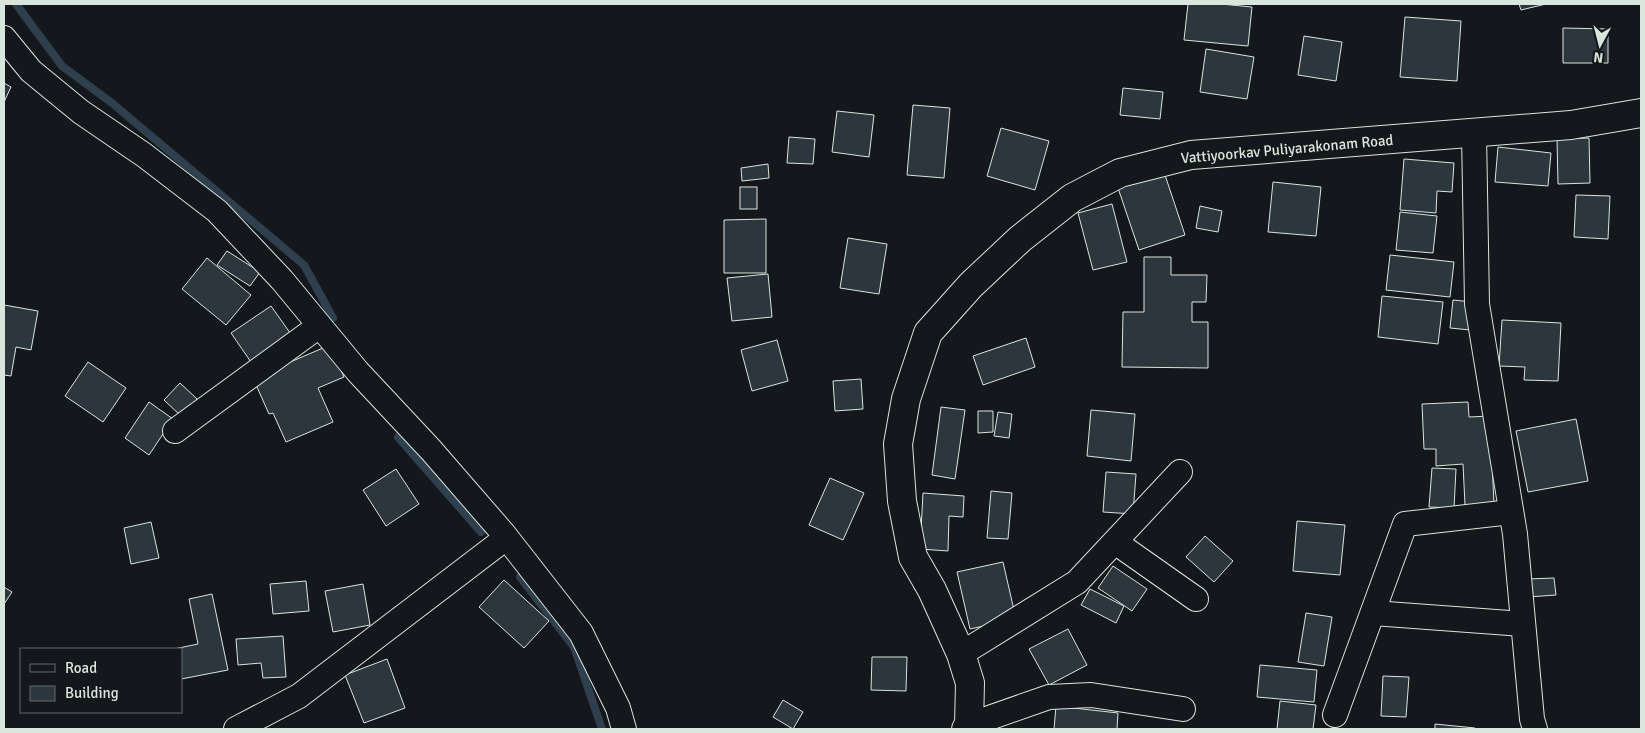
<svg xmlns="http://www.w3.org/2000/svg" width="1645" height="733" font-family="Signika,sans-serif">
  <style>
    .lines { fill: none; stroke-linecap: round; stroke-linejoin: round }
    .stream { stroke: #2f3f4d; stroke-width: 8 }
    .building { fill: #2c363c; stroke: #d8e6dc }
    .minor-casing { stroke: #d8e6dc; stroke-width: 26 }
    .secondary-casing { stroke: #d8e6dc; stroke-width: 30 }
    .minor { stroke: #14181c; stroke-width: 24 }
    .secondary { stroke: #14181c; stroke-width: 28 }
    .labels { text-anchor: middle; dominant-baseline: central; stroke-width: 4; stroke-linejoin: round; paint-order: stroke }
    .street-label { font-size: 15px; fill: #d8e6dc; stroke: #14181c }
  </style>
  <rect width="100%" height="100%" fill="#14181c"/>
  <g class="lines">
    <g class="stream">
      <path d="M16,4L62,66L112,103L304,265L333,318"/>
      <path d="M398,437L481,532"/>
      <path d="M520,577L574,647L602,729"/>
    </g>
  </g>
  <g class="building">
    <path d="M1188,4H1221L1252,7L1248,46L1184,40Z"/>
    <path d="M1519,4H1546L1521,10Z"/>
    <path d="M1405,17L1461,21L1457,81L1400,77Z"/>
    <path d="M1563,28L1608,29V63H1563Z"/>
    <path d="M1304,36L1342,42L1336,81L1298,75Z"/>
    <path d="M1206,49L1254,57L1247,99L1200,92Z"/>
    <path d="M4,83L11,87L4,102Z"/>
    <path d="M1123,88L1163,92L1160,119L1120,115Z"/>
    <path d="M913,105L950,108L944,178L907,175Z"/>
    <path d="M837,111L874,115L869,157L832,152Z"/>
    <path d="M1001,128L1049,141L1035,190L987,176Z"/>
    <path d="M789,137L815,139L813,164L787,163Z"/>
    <path d="M1589,138L1590,183L1558,184L1557,139Z"/>
    <path d="M1498,147L1551,153L1548,186L1495,182Z"/>
    <path d="M1404,159L1454,163L1452,192L1437,191L1436,213L1400,210Z"/>
    <path d="M768,164L769,178L742,181L741,168Z"/>
    <path d="M1164,172L1185,235L1139,250L1118,188Z"/>
    <path d="M1273,182L1321,187L1316,236L1268,232Z"/>
    <rect x="740" y="187" width="17" height="22"/>
    <path d="M1576,195L1610,196L1608,239L1574,237Z"/>
    <path d="M1112,204L1127,262L1093,270L1078,213Z"/>
    <path d="M1200,206L1222,211L1218,232L1196,228Z"/>
    <path d="M1400,212L1437,216L1433,253L1396,250Z"/>
    <path d="M766,219V273H724V220Z"/>
    <path d="M848,238L887,244L879,294L840,288Z"/>
    <path d="M227,251L260,272L250,286L217,265Z"/>
    <path d="M1390,255L1454,262L1450,297L1386,290Z"/>
    <path d="M1144,257H1171V275H1207L1206,302H1192V322H1208V368L1122,367L1123,312H1144Z"/>
    <path d="M207,258L251,295L226,325L182,289Z"/>
    <path d="M768,274L772,317L732,321L727,278Z"/>
    <path d="M1382,296L1443,302L1438,344L1378,337Z"/>
    <path d="M1453,300L1473,302L1470,330L1450,328Z"/>
    <path d="M4,305L38,311L31,350L16,347L11,376L4,375Z"/>
    <path d="M271,306L293,337L253,365L231,333Z"/>
    <path d="M1502,320L1561,323L1558,381L1524,380L1525,367L1499,366Z"/>
    <path d="M1026,338L1035,367L983,385L973,356Z"/>
    <path d="M777,340L788,381L752,391L741,350Z"/>
    <path d="M330,345L344,377L318,388L333,422L286,442L273,413L269,414L253,378Z"/>
    <path d="M88,362L126,388L103,422L65,396Z"/>
    <path d="M861,379L863,409L835,411L833,381Z"/>
    <path d="M180,383L197,399L181,416L164,400Z"/>
    <path d="M149,402L173,419L149,455L125,438Z"/>
    <path d="M1468,402L1469,417L1490,416L1494,505H1465L1463,464L1436,466V449H1424L1422,404Z"/>
    <path d="M941,407L965,410L955,479L932,475Z"/>
    <path d="M1091,410L1135,414L1131,461L1087,456Z"/>
    <path d="M978,411H993V432L978,433Z"/>
    <path d="M998,412L1012,414L1009,438L994,436Z"/>
    <path d="M1576,419L1588,481L1528,492L1516,431Z"/>
    <path d="M1432,468L1456,469L1454,508L1429,507Z"/>
    <path d="M396,469L419,504L386,526L363,490Z"/>
    <path d="M1106,472L1136,474L1133,514L1103,512Z"/>
    <path d="M830,478L864,493L843,540L809,525Z"/>
    <path d="M991,491L1012,493L1008,539L987,538Z"/>
    <path d="M923,493L964,496L963,517L949,516L948,551L920,549Z"/>
    <path d="M1297,521L1345,525L1340,575L1293,571Z"/>
    <path d="M151,522L159,558L131,564L124,528Z"/>
    <path d="M1205,536L1233,561L1214,582L1186,557Z"/>
    <path d="M1003,562L1016,619L970,629L957,572Z"/>
    <path d="M1113,566L1147,589L1132,611L1098,588Z"/>
    <path d="M1554,578L1556,595L1528,597L1527,579Z"/>
    <path d="M504,580L549,621L524,648L479,607Z"/>
    <path d="M306,581L309,611L273,614L270,584Z"/>
    <path d="M363,584L370,625L333,632L325,591Z"/>
    <path d="M4,587L12,592L4,604Z"/>
    <path d="M1090,589L1124,606L1116,623L1081,605Z"/>
    <path d="M212,594L228,670L181,679V649H174L198,644L189,599Z"/>
    <path d="M1306,613L1332,617L1324,666L1298,662Z"/>
    <path d="M1068,629L1087,665L1049,685L1029,649Z"/>
    <path d="M283,636L286,677L263,678L261,663L238,665L236,639Z"/>
    <path d="M872,657H907L906,691L871,690Z"/>
    <path d="M387,659L405,708L364,723L345,675Z"/>
    <path d="M1260,665L1317,670L1314,702L1257,697Z"/>
    <path d="M1383,676L1409,677L1406,717L1381,716Z"/>
    <path d="M783,700L803,712L793,729L773,717Z"/>
    <path d="M1280,701L1316,705L1313,729H1277Z"/>
    <path d="M1056,706L1118,713L1117,729H1054Z"/>
    <path d="M1435,724L1475,728V729H1435Z"/>
  </g>
  <g class="lines">
    <g class="minor-casing">
      <g id="minor">
        <path d="M4,38L31,71L81,112L144,155L217,211L282,280L358,372L431,450L503,533L581,633L618,708L624,729"/>
        <path d="M1474,133L1477,304L1515,534L1532,719L1535,729"/>
        <path d="M175,431L319,326"/>
        <path d="M1115,542L1196,599"/>
        <path d="M1373,613L1523,624"/>
        <path d="M961,654L1077,582L1180,472"/>
        <path d="M1335,715L1405,524L1511,512"/>
        <path d="M969,725L1049,697L1091,695L1183,709"/>
        <path d="M236,729L299,696L506,538"/>
      </g>
    </g>
    <g class="secondary-casing">
      <path id="secondary" d="M966,729L969,725L970,683L961,654L932,590L913,557L902,501L898,444L906,399L928,333L971,285L1020,239L1072,198L1120,173L1191,155L1571,125L1641,113"/>
    </g>
    <use href="#minor" class="minor"/>
    <use href="#secondary" class="secondary"/>
  </g>
  <g class="labels">
    <g class="street-label">
      <text transform="translate(1287 149) rotate(-5)">Vattiyoorkav Puliyarakonam Road</text>
    </g>
  </g>
  <rect width="1645" height="733" fill="none" stroke="#d8e6dc" stroke-width="10"/>
  <rect x="20" y="648" width="162" height="65" fill="#14181c" stroke="#626a69"/>
  <rect x="30" y="664" width="25" height="8" fill="#14181c" stroke="#626a69"/>
  <text x="65" y="673" font-size="15" fill="#d8e6dc">Road</text>
  <rect x="30" y="686" width="25" height="15" fill="#2c363c" stroke="#626a69"/>
  <text x="65" y="698" font-size="15" fill="#d8e6dc">Building</text>
  <g transform="translate(1600 45) rotate(187)" stroke="#14181c" stroke-width="4" paint-order="stroke">
  <path d="M0-4L9 19L0 12L-9 19Z" fill="#d8e6dc"/>
  <text y="-8" font-size="14" font-weight="bold" text-anchor="middle" fill="#d8e6dc">N</text>
  </g>
</svg>
